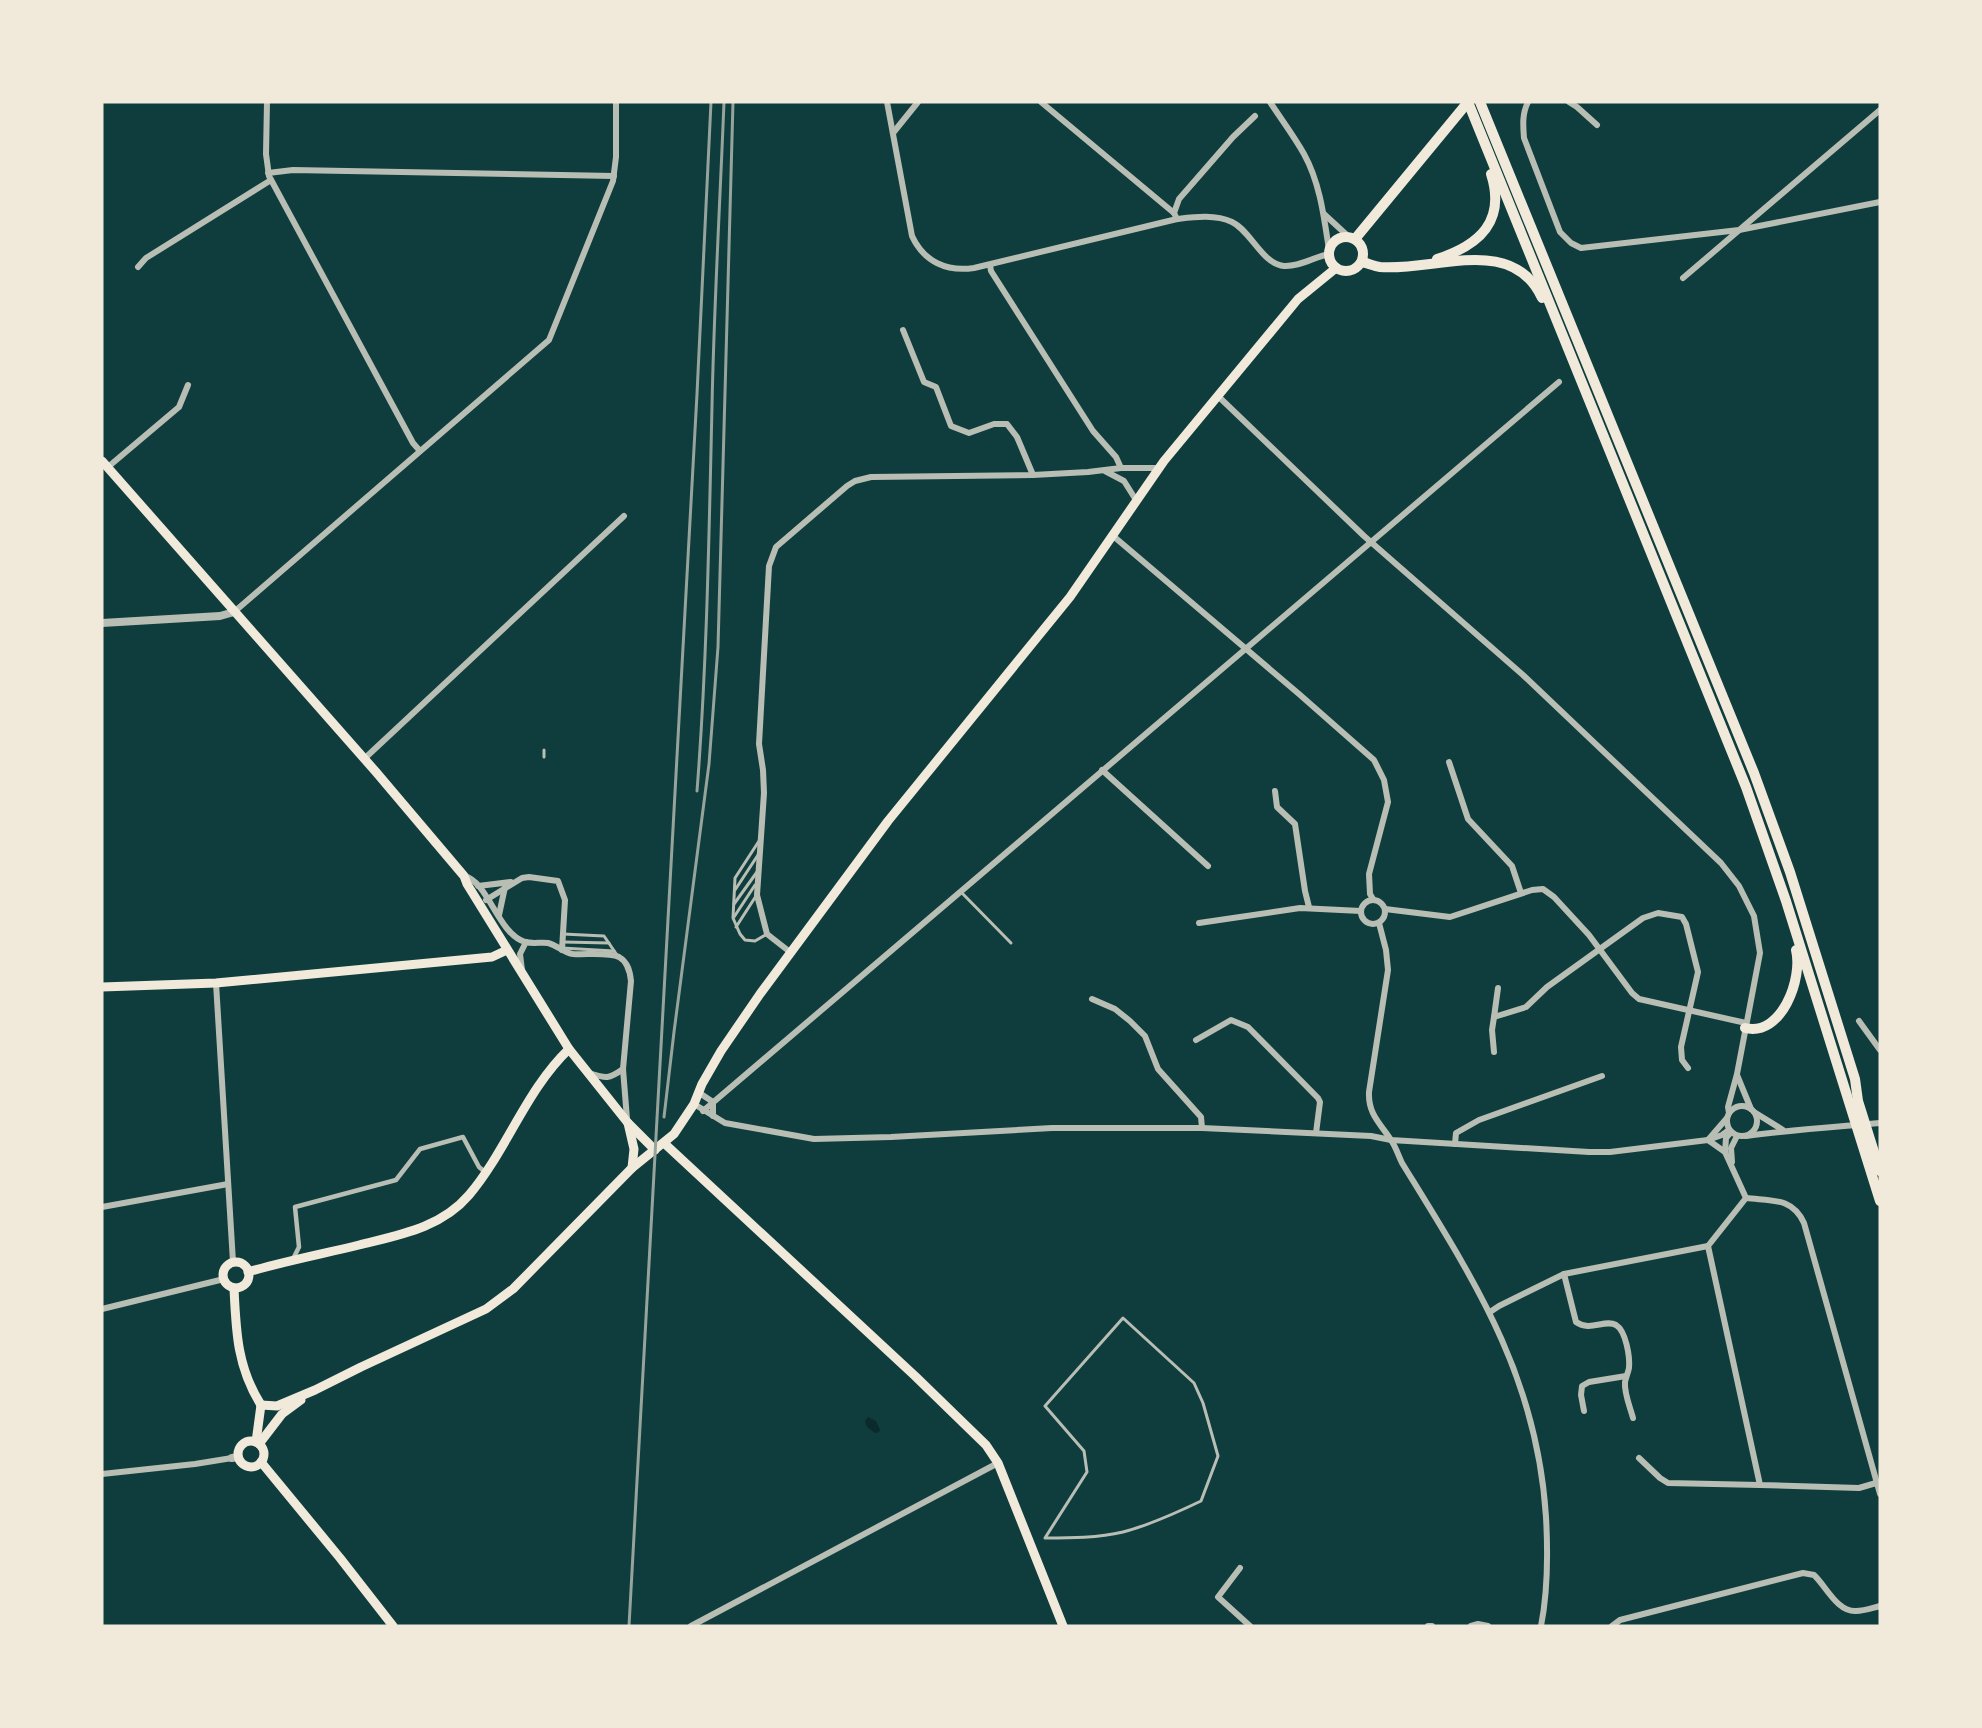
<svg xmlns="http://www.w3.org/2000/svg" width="1982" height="1728" font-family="Jost,sans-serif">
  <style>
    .water { fill: #0a2a2b }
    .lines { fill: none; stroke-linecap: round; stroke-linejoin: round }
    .service { stroke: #b8beb3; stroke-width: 3 }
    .pedestrian { stroke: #b8beb3; stroke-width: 4.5 }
    .minor { stroke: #b8beb3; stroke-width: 6 }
    .tertiary { stroke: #b8beb3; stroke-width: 8 }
    .secondary { stroke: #f1e9da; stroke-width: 9 }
    .primary { stroke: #f1e9da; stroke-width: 10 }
    .rail { stroke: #97a49c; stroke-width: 3 }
  </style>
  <rect width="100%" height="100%" fill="#0f3d3e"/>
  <path class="water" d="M868,1417L876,1421L880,1430L879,1432L875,1433L867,1427L865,1421Z"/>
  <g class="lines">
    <g class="service">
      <path d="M544,757V750"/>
      <path d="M759,841L735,878L733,918L740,934L745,940L755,941L767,934"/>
      <path d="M735,890L758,855"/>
      <path d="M961,892L1011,943"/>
      <path d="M734,904L757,872"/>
      <path d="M734,917L755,885"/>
      <path d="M736,927L756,896"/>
      <path d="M563,934L604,936L617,955"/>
      <path d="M563,942L609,943"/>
      <path d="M562,948L614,951"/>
      <path d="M1123,1318L1194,1383L1203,1403L1218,1456L1201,1501C1176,1513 1150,1525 1123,1532C1098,1538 1070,1538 1045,1538L1087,1472L1084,1451L1045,1406Z"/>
    </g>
    <path class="pedestrian" d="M293,1259L299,1247L295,1207L396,1180L420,1149L463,1137L479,1167L485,1172"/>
    <g class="minor">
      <path d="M267,102L266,154L269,176L413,443L420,451"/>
      <path d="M887,102L912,236C924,262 947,272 974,268L1177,219C1194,217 1215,214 1232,222C1251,231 1262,264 1284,266C1299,267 1314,257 1329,254"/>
      <path d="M1041,102L1174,213L1177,219"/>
      <path d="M1270,102C1281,119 1294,136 1304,154C1320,183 1324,217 1329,250"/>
      <path d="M1528,102C1522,114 1523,125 1524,138L1560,232L1571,243L1581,248L1739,230L1880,202"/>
      <path d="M1569,102L1577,107L1597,125"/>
      <path d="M893,133L918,102"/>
      <path d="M268,173L293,170L614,176"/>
      <path d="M1174,213L1179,199L1233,137L1255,116"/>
      <path d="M1324,214L1349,237"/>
      <path d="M990,265L991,271L1093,431L1116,457L1121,468"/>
      <path d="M138,267L146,258L271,180"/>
      <path d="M1683,278L1880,110"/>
      <path d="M903,330L924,382L936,387L951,426L969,433L994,424H1007L1017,437L1033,475"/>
      <path d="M1219,397L1364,536L1523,675L1721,863L1739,886L1754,916L1760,953L1737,1074L1728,1107L1729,1113"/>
      <path d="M108,467L179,407L188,385"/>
      <path d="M1105,471L1124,481L1136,500"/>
      <path d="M1112,535L1299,694L1374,760L1384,780L1388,802L1369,874L1370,894L1373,899"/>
      <path d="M234,612L549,340L613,181L616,157V102"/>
      <path d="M364,759L624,516"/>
      <path d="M1449,762L1468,819L1512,866L1521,893"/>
      <path d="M1102,770L1208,866"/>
      <path d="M1275,791L1277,807L1295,824L1305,891L1309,907"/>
      <path d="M464,876C489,882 497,933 525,942C533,944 541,942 548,943C557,945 564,953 573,954C585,955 609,952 619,957C628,962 630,972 631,981L623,1069L627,1119"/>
      <path d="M478,886L511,882"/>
      <circle cx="1373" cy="912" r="12"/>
      <path d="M486,900L522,878L529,877L558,881L565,900L562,950"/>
      <path d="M1385,909L1450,917L1532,890L1543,889L1554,897L1589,935L1632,993L1639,999L1746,1023"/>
      <path d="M499,915L505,887"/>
      <path d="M1199,923L1300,908L1361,911"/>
      <path d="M1379,923L1386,950L1388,970L1369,1092C1368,1114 1380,1123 1391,1140C1396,1147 1398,1155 1402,1163C1474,1280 1537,1375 1546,1517C1548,1553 1548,1591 1541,1626"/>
      <path d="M790,952L767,934L757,895L764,793L763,770L759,744L769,566L776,547L847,486L855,481L871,477L1033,475L1088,472L1121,468H1159"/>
      <path d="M522,970L520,954L526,942"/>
      <path d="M216,983L233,1262"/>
      <path d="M1498,988L1494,1017L1526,1007L1547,987L1643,918L1658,913L1682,917L1686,924L1698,972L1681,1047L1682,1060L1688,1068"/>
      <path d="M1092,999L1115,1009L1130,1021L1145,1036L1158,1069L1201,1117L1202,1128"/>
      <path d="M1859,1021L1880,1050"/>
      <path d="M1196,1040L1231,1020L1248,1027L1318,1098L1320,1102L1316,1133"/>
      <path d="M1494,1052L1492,1030L1494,1017"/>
      <path d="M588,1073C605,1078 608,1080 623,1069"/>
      <path d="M1737,1075L1751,1109"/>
      <path d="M698,1092L713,1102V1116"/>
      <path d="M694,1104L725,1123L814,1139L891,1137L1052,1128H1202L1371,1136L1391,1140L1589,1152H1610L1708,1140L1722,1135L1729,1130"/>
      <circle cx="1742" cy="1121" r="15"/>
      <path d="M703,1111L1559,382"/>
      <path d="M1754,1112L1783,1130"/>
      <path d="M1731,1132L1726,1138L1725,1152L1746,1198"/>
      <path d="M1746,1136C1790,1130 1835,1127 1880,1123"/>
      <path d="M1708,1140L1727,1118"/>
      <path d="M1708,1140L1725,1152"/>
      <path d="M1455,1144L1456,1133L1479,1120L1602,1076"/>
      <path d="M1732,1162L1731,1148L1737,1136"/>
      <path d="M1746,1198L1708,1246L1760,1485L1859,1488L1876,1483"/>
      <path d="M1746,1198C1771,1201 1792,1197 1804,1223L1880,1494"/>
      <path d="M102,1207L228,1184"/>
      <path d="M1564,1274L1576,1322C1590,1332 1605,1319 1616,1325C1626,1331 1630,1357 1629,1368C1628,1373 1626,1377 1625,1382C1624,1393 1630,1407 1633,1418"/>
      <path d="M102,1309L224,1279"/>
      <path d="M1490,1312L1499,1306L1564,1274L1708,1246"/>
      <path d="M1584,1411L1581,1395L1582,1386L1589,1382L1626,1376"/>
      <path d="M1639,1458L1660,1478L1668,1483L1760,1485"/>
      <path d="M102,1474L195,1464L232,1458"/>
      <path d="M1240,1568L1218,1597L1250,1626"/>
      <path d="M691,1626L998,1463"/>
      <path d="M1428,1626H1432"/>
      <path d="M1471,1626L1478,1624L1488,1626"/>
      <path d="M1612,1626L1620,1620L1803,1573L1814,1575C1826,1586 1837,1612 1856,1611C1864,1611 1872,1608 1880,1606"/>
    </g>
    <g class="tertiary">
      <path d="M102,623L220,616L234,612"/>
      <path d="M232,1458L238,1457"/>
    </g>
    <g class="secondary">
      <path d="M102,461L376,772L464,876L467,884L569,1049L628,1123L655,1150"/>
      <path d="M102,987L216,983L492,957L507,950"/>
      <path d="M628,1123L634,1149L632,1168"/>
      <path d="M664,1143L915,1376L986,1445L998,1463L1063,1626"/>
      <circle cx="236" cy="1275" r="13"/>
      <path d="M248,1272C285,1261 322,1254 359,1245C399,1235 441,1228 469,1195C507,1150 526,1090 569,1049"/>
      <path d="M234,1288C236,1331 237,1367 261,1405"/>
      <path d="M261,1405L277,1406L315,1390L361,1367L486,1309L513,1289L632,1168L674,1134L694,1104L702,1084L721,1051L760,994L888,821L1070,597L1164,461L1298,299L1336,268"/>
      <circle cx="251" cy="1454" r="13"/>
      <path d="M256,1442L261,1405"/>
      <path d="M259,1444L282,1414L301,1400"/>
      <path d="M261,1462L340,1558L393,1626"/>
    </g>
    <g class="primary">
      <path d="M1468,102L1746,787L1786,901L1880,1201"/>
      <path d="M1480,102L1754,773L1790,872L1855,1079L1858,1101L1880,1171"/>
      <circle cx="1346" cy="254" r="17"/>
      <path d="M1355,239L1468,102"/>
      <path d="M1437,259C1480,245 1506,221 1491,174"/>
      <path d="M1362,262C1367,263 1374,266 1380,267C1434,272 1512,233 1542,298"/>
      <path d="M1745,1028C1782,1037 1803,978 1796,950"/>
    </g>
    <g class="rail">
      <path d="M697,791C707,663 709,535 712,406C714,305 720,203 724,102"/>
      <path d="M664,1117L674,1032L709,764L718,647L733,102"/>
      <path d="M629,1626L697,394L711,102"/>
    </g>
  </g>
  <rect width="1982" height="1728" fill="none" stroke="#f1e9da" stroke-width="207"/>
</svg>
